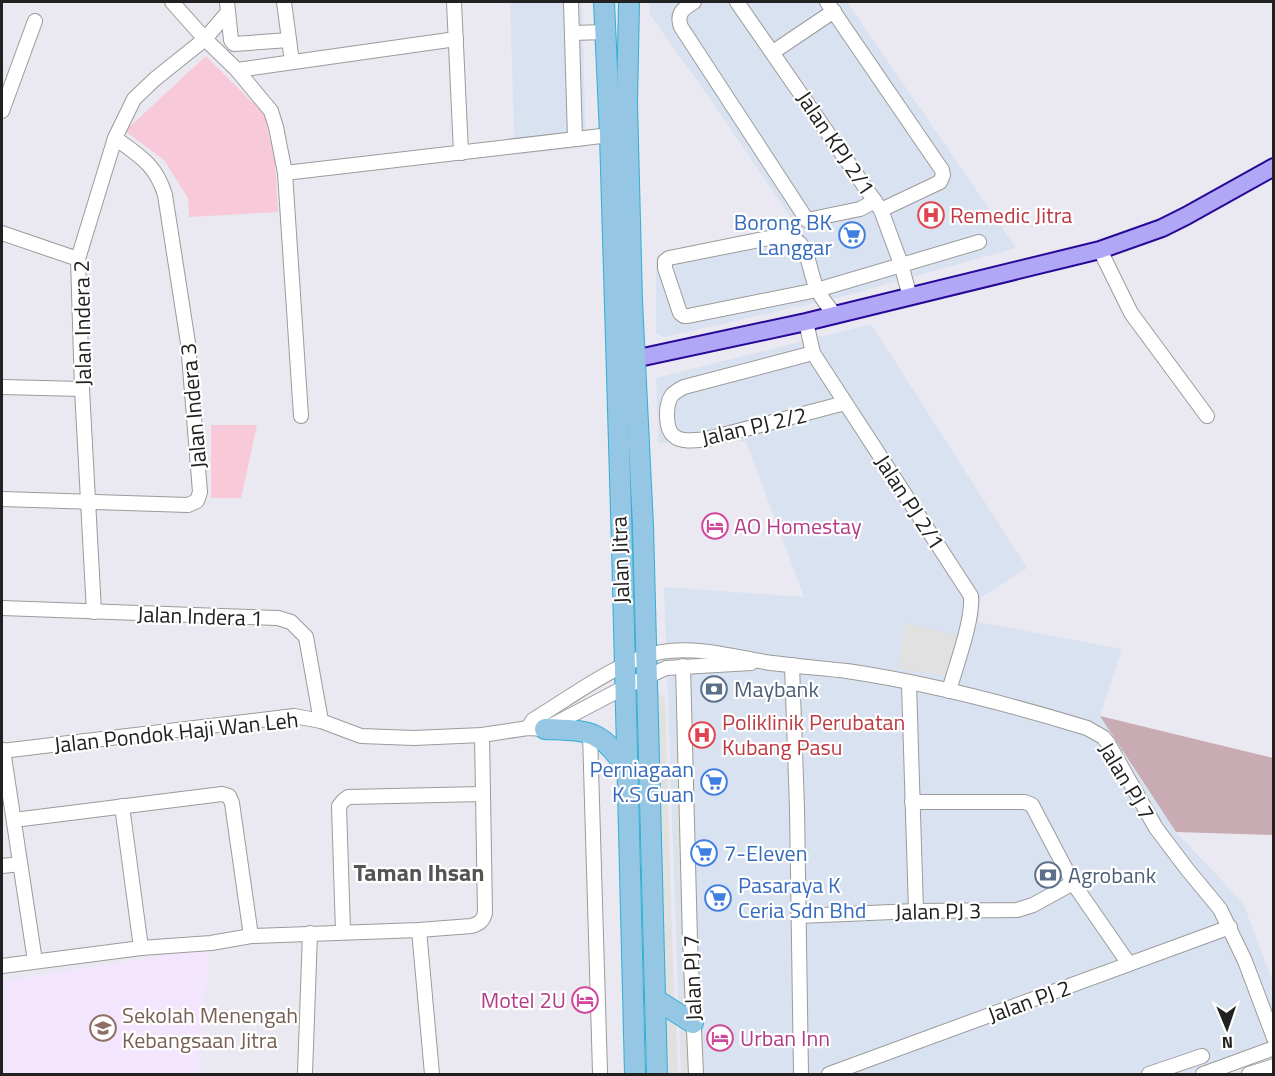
<svg xmlns="http://www.w3.org/2000/svg" width="1275" height="1076" font-family="'Titillium Web',sans-serif">
  <style>
    .commercial { fill: #d9e2f0 }
    .education { fill: #f3e5fe }
    .cemetery { fill: #c9abb3 }
    .park { fill: #f7c9d9 }
    .parking { fill: #e1e1e1 }
    .lines { fill: none; stroke-linecap: round; stroke-linejoin: round }
    .minor-casing { stroke: #9b9b9b; stroke-width: 16 }
    .major-casing { stroke: #290896; stroke-width: 20 }
    .highway-casing { stroke: #31afd3; stroke-width: 22 }
    .minor { stroke: #fff; stroke-width: 14 }
    .major { stroke: #b1a7f7; stroke-width: 16 }
    .highway { stroke: #95c6e3; stroke-width: 20 }
    .labels { text-anchor: middle; dominant-baseline: central; stroke-width: 4.5; stroke-linejoin: round; paint-order: stroke }
    .street-label { font-size: 22px; fill: #212121; stroke: #fff }
    .health-label { font-size: 22px; fill: #be3a42; stroke: #fff; text-anchor: start }
    .shop-label { font-size: 22px; fill: #366cbe; stroke: #fff; text-anchor: end }
    .hotel-label { font-size: 22px; fill: #b23c85; stroke: #fff; text-anchor: start }
    .service-label { font-size: 22px; fill: #4e5e75; stroke: #fff; text-anchor: start }
    .education-label { font-size: 22px; fill: #785e54; stroke: #fff; text-anchor: start }
    .neighbourhood-label { font-size: 24px; font-weight: bold; fill: #545454; stroke: #fff }
  </style>
  <rect width="100%" height="100%" fill="#eae8f1"/>
  <g class="commercial">
    <path d="M510,2H582L586,147L515,155Z"/>
    <path d="M650,2H847L1016,248L844,296L665,337L656,334V257L796,225L711,100L650,15Z"/>
    <path d="M871,324L1027,568L981,597L978,622L1122,649L1100,716L1176,832L1243,903L1273,982V1044L1188,1074H681L664,587L804,597L746,441L659,443L656,378Z"/>
  </g>
  <path class="education" d="M209,948L200,1074H2V981Z"/>
  <path class="cemetery" d="M1100,716L1273,758V835L1176,832Z"/>
  <g class="park">
    <path d="M206,56L264,114L275,162L278,212L189,217L188,198L164,160L125,131Z"/>
    <path d="M211,425H257L241,498H211Z"/>
  </g>
  <g class="parking">
    <path d="M905,623L957,635L947,676L898,669Z"/>
    <path d="M656,690L665,699L674,1003L665,995Z"/>
    <path d="M683,733L690,997L682,1005L674,742Z"/>
    <path d="M665,1013L676,1018L678,1074H667Z"/>
    <path d="M681,1024L691,1027L692,1074H682Z"/>
  </g>
  <g class="lines">
    <g class="minor-casing">
      <g id="minor">
        <path d="M172,2L205,39L237,70L271,111L276,127L285,173L301,416"/>
        <path d="M227,2L231,40L234,44L289,40"/>
        <path d="M284,2L292,62"/>
        <path d="M454,2L461,153"/>
        <path d="M571,2L575,139"/>
        <path d="M694,2C683,9 676,13 681,27L807,220L860,209L875,201"/>
        <path d="M737,2L881,210L901,264L910,297"/>
        <path d="M827,2L942,170L943,175L940,182L881,210"/>
        <path d="M572,33L606,32"/>
        <path d="M773,52L834,11"/>
        <path d="M237,70L456,39"/>
        <path d="M2,111L35,21"/>
        <path d="M285,173L610,135"/>
        <path d="M2,233L78,259"/>
        <path d="M1100,250L1131,313L1207,416"/>
        <path d="M835,315C828,306 820,297 816,287C806,262 810,232 774,237L669,258L665,261V268L680,313L684,316H688L817,290L979,242"/>
        <path d="M806,322L813,353L971,596C973,621 956,665 949,691"/>
        <path d="M813,353L684,387C680,389 675,392 672,395C665,405 665,429 674,436C682,443 697,440 707,439L845,403"/>
        <path d="M2,387L82,389"/>
        <path d="M2,499L188,505L197,501L200,492L188,343L165,195C156,165 140,156 115,138"/>
        <path d="M2,608L278,618L291,622L306,637L321,721"/>
        <path d="M94,612L82,389L78,259L115,138L134,99L155,79L205,39L228,12"/>
        <path d="M792,665L797,808L801,1074"/>
        <path d="M683,666L690,941L696,1074"/>
        <path d="M909,684L916,911"/>
        <path d="M528,728L533,720C569,698 620,660 661,652C695,646 732,656 765,662C792,666 820,668 847,671C928,683 1009,704 1087,728L1103,737L1108,743L1156,828L1187,869L1220,909L1245,961L1274,1038"/>
        <path d="M590,734L600,1072"/>
        <path d="M3,750L35,961"/>
        <path d="M2,751L294,716L321,721L361,736L414,738L482,735L528,728L545,729L625,687L666,668L751,663"/>
        <path d="M912,802H1025L1032,805L1073,883L1129,964"/>
        <path d="M122,806L141,948"/>
        <path d="M14,820L222,794L229,796L232,803L251,936"/>
        <path d="M2,866L20,864"/>
        <path d="M798,916L916,911L1017,910L1033,905L1073,883"/>
        <path d="M419,930L432,1074"/>
        <path d="M343,932L339,806L343,801L348,797L483,794"/>
        <path d="M2,966L141,948L211,943L251,936L419,930L471,926C479,924 483,921 485,913L482,735"/>
        <path d="M305,1074L310,933"/>
        <path d="M829,1074L1230,927"/>
        <path d="M1149,1074L1202,1056"/>
        <path d="M1203,1074L1274,1048"/>
        <path d="M1249,1074L1274,1066"/>
      </g>
    </g>
    <g class="major-casing">
      <path id="major" d="M634,359L806,322L1100,250L1162,228L1186,216L1274,167"/>
    </g>
    <g class="highway-casing">
      <g id="highway">
        <path d="M604,2L610,135L622,547L635,1074"/>
        <path d="M629,2L627,103L632,301L643,526L657,1074"/>
        <path d="M545,729C591,731 600,729 627,769"/>
        <path d="M655,999L693,1023"/>
      </g>
    </g>
    <use href="#minor" class="minor"/>
    <use href="#major" class="major"/>
    <use href="#highway" class="highway"/>
  </g>
  <defs>
    <g id="hospital-ring" transform="scale(1.35)"><circle r="9.5" fill="#fff" stroke="#e0444e" stroke-width="1.5"/><path d="M-5-5h3v3.5h4V-5h3V5h-3V1.5h-4V5h-3Z" fill="#e0444e"/></g>
    <g id="supermarket-ring" transform="scale(1.35)"><circle r="9.5" fill="#fff" stroke="#3f7fe0" stroke-width="1.5"/><path d="M-6-5.5h2.5l.6 2H6L4.5 2H-2.5L-4.4-4H-6ZM-1.5 3.2a1.3 1.3 0 1 0 .1 0ZM3 3.2a1.3 1.3 0 1 0 .1 0Z" fill="#3f7fe0"/></g>
    <g id="hotel-ring" transform="scale(1.35)"><circle r="9.5" fill="#fff" stroke="#d1479c" stroke-width="1.5"/><path d="M-6-4.5h1.5V1H6V5H4.5V3h-9V5H-6ZM-4 0a1.8 1.8 0 1 1 3.6 0ZM.5 0V-2.5h3Q6-2.5 6 0Z" fill="#d1479c"/></g>
    <g id="bank-ring" transform="scale(1.35)"><circle r="9.5" fill="#fff" stroke="#5c6f8a" stroke-width="1.5"/><path d="M-6-4H6V4H-6ZM0-2.3a2.3 2.3 0 1 0 0 4.6a2.3 2.3 0 1 0 0-4.6Z" fill="#5c6f8a"/></g>
    <g id="school-ring" transform="scale(1.35)"><circle r="9.5" fill="#fff" stroke="#8d6e63" stroke-width="1.5"/><path d="M0-5L7-2L0 1L-7-2ZM-4 1L0 2.5L4 1V4Q0 6-4 4Z" fill="#8d6e63"/></g>
  </defs>
  <g fill-rule="evenodd">
    <use href="#hospital-ring" x="931" y="215"/>
    <use href="#supermarket-ring" x="852" y="235"/>
    <use href="#hotel-ring" x="715" y="526"/>
    <use href="#bank-ring" x="714" y="689"/>
    <use href="#hospital-ring" x="702" y="735"/>
    <use href="#supermarket-ring" x="714" y="782"/>
    <use href="#supermarket-ring" x="704" y="853"/>
    <use href="#bank-ring" x="1048" y="875"/>
    <use href="#supermarket-ring" x="718" y="898"/>
    <use href="#hotel-ring" x="585" y="1000"/>
    <use href="#school-ring" x="103" y="1028"/>
    <use href="#hotel-ring" x="720" y="1038"/>
  </g>
  <g class="labels">
    <g class="street-label">
      <text transform="translate(836 143) rotate(56)">Jalan KPJ 2/1</text>
      <text transform="translate(82 323) rotate(-91)">Jalan Indera 2</text>
      <text transform="translate(193 406) rotate(-95)">Jalan Indera 3</text>
      <text transform="translate(754 426) rotate(-13)">Jalan PJ 2/2</text>
      <text transform="translate(910 502) rotate(57)">Jalan PJ 2/1</text>
      <text transform="translate(620 560) rotate(-92)">Jalan Jitra</text>
      <text transform="translate(200 616) rotate(2)">Jalan Indera 1</text>
      <text transform="translate(176 732) rotate(-6)">Jalan Pondok Haji Wan Leh</text>
      <text transform="translate(1127 781) rotate(59)">Jalan PJ 7</text>
      <text transform="translate(938 911) rotate(-1)">Jalan PJ 3</text>
      <text transform="translate(692 978) rotate(-92)">Jalan PJ 7</text>
      <text transform="translate(1029 1001) rotate(-20)">Jalan PJ 2</text>
    </g>
    <g class="health-label">
      <text x="950" y="215">Remedic Jitra</text>
      <text x="722" y="722">Poliklinik Perubatan<tspan x="722" dy="25">Kubang Pasu</tspan></text>
    </g>
    <g class="shop-label">
      <text x="832" y="222">Borong BK<tspan x="832" dy="25">Langgar</tspan></text>
      <text x="694" y="769">Perniagaan<tspan x="694" dy="25">K.S Guan</tspan></text>
      <text x="724" y="853" text-anchor="start">7-Eleven</text>
      <text x="738" y="885" text-anchor="start">Pasaraya K<tspan x="738" dy="25">Ceria Sdn Bhd</tspan></text>
    </g>
    <g class="hotel-label">
      <text x="734" y="526">AO Homestay</text>
      <text x="566" y="1000" text-anchor="end">Motel 2U</text>
      <text x="740" y="1038">Urban Inn</text>
    </g>
    <g class="service-label">
      <text x="734" y="689">Maybank</text>
      <text x="1068" y="875">Agrobank</text>
    </g>
    <g class="education-label">
      <text x="122" y="1015">Sekolah Menengah<tspan x="122" dy="25">Kebangsaan Jitra</tspan></text>
    </g>
    <g class="neighbourhood-label">
      <text x="419" y="872">Taman Ihsan</text>
    </g>
  </g>
  <rect width="1275" height="1076" fill="none" stroke="#212121" stroke-width="6"/>
  <g transform="translate(1227 1028) rotate(178)" stroke="#ffffff" stroke-width="4.5" paint-order="stroke">
  <path d="M0-4.5L10 22L0 15L-10 22Z" fill="#212121"/>
  <text y="-9" font-size="16" font-weight="bold" text-anchor="middle" fill="#212121">N</text>
  </g>
</svg>
